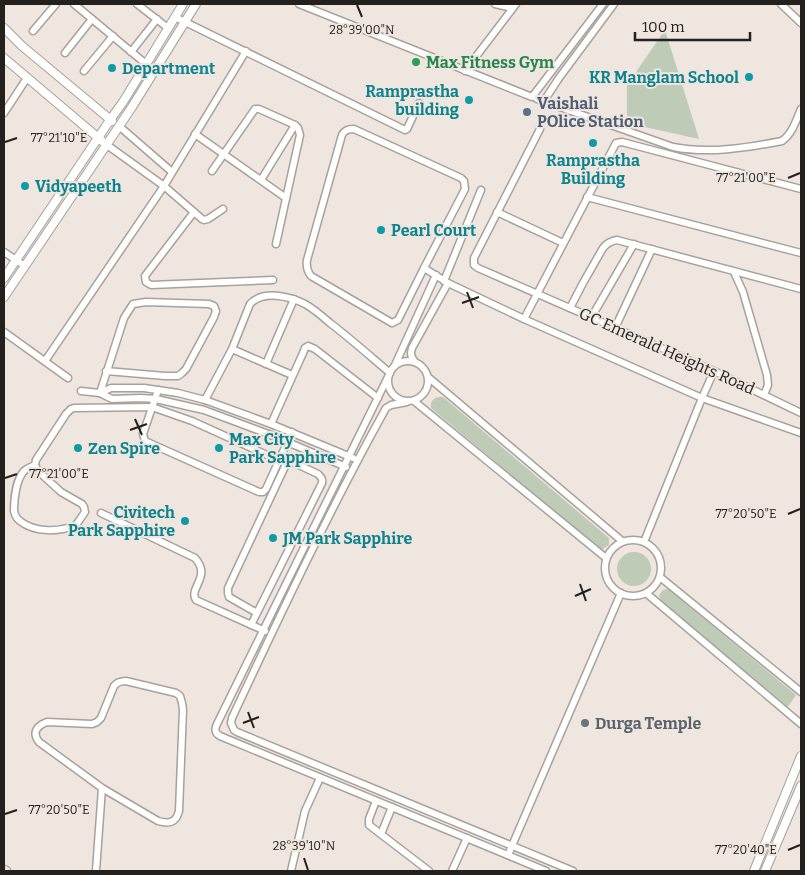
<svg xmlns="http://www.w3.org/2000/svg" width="805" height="875" font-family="Bitter,serif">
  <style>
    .green { fill: #becbb6 }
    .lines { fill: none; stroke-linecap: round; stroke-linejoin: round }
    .minor-casing { stroke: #a9a19a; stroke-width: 9 }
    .tertiary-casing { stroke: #a9a19a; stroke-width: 10 }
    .secondary-casing { stroke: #a9a19a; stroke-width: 11 }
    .minor { stroke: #fff; stroke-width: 6 }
    .tertiary { stroke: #fff; stroke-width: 8 }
    .secondary { stroke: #f9ded8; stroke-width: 9 }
    .ticks { fill: none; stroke: #23201d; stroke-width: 2 }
    .leisure-dot { fill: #2e9e5b; stroke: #eee6df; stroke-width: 2 }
    .culture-dot { fill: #0f9aa8; stroke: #eee6df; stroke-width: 2 }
    .service-dot { fill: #5c6f8a; stroke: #eee6df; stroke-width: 2 }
    .worship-dot { fill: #6b7280; stroke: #eee6df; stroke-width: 2 }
    .labels { text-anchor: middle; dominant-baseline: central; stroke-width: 4; stroke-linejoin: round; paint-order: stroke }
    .leisure-label { font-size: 16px; font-weight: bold; fill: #27864d; stroke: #eee6df; text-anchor: start }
    .culture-label { font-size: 16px; font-weight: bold; fill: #0d838f; stroke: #eee6df; text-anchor: start }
    .service-label { font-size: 16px; font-weight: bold; fill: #4e5e75; stroke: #eee6df; text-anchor: start }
    .street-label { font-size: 16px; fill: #23201d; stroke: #eee6df }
    .worship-label { font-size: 16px; font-weight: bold; fill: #5b616d; stroke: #eee6df; text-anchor: start }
    .ticks-label { font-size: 12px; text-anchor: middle; fill: #23201d; stroke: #eee6df; stroke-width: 4; stroke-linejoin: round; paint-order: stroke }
  </style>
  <rect width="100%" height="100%" fill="#eee6df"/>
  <g class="green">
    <path d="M665,30L699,139L627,123V85Z"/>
    <path d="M439,397H443L609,538V545L601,550L431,408C430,402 433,398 439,397Z"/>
    <circle cx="634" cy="569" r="17"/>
    <path d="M668,589L796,695L787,708L662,602L659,596L660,594L663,590Z"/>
  </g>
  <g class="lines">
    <g class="minor-casing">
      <g id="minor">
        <path d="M74,4L146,64"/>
        <path d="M137,4L168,28"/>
        <path d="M299,4L532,97L603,4"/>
        <path d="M495,4L512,8"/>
        <path d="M781,4L801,23"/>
        <path d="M175,17L403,129L405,130L407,129L419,103"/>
        <path d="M33,31L56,4"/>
        <path d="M131,52L157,19"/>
        <path d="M65,53L92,19"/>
        <path d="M84,71L113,36"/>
        <path d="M465,71L516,4"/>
        <path d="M537,99L673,147C708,154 746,148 782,141C792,134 796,121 801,109"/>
        <path d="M544,101L559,78L614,4"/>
        <path d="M4,113L27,78"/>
        <path d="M119,126L172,172"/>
        <path d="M540,129L474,258V265L478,268L714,371L801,413"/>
        <path d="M195,134L286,198"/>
        <path d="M107,145L164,186L202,219L204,220L208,219L223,209"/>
        <path d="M212,171L255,109H259L295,125L298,128L300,135L276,244"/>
        <path d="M261,180L295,125"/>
        <path d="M587,197L801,253"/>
        <path d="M194,212L148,272L145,276L146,282L151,285L273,280"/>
        <path d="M497,212L563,243"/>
        <path d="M4,252L25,266"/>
        <path d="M424,268L465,189L464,181L461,178L354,129C348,129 345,130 342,135L307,260C306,267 307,271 311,276L392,323L398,320L424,268L448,283L524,319L702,398L801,433"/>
        <path d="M734,272L743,292L767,375L768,385L764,395"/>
        <path d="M444,281L481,190"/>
        <path d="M570,308L583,283L603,248C607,243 611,241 617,240L801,289"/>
        <path d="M591,318L634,244"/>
        <path d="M524,319L616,143L622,142L801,189"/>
        <path d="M615,328L652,249"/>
        <path d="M4,332L68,378"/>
        <path d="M232,349L292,375"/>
        <circle cx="408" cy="381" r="20"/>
        <path d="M45,361L164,186L246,51"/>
        <path d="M415,362C411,357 410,354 412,348L448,283"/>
        <path d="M266,364L294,299"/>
        <path d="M395,365L436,275"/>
        <path d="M388,377L217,724C214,730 215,733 220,736L546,871"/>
        <path d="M428,377L622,541"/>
        <path d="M158,390L143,434L145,441L259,492H263L266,489L292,432"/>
        <path d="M81,391L100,393L112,399L141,398L156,399L204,410L271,435L346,467"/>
        <path d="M100,393L124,318L133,304L146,302L209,304L214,306L216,311L214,317L186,369L182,373L178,376H165L106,371"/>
        <path d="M100,393L111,388H144L178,393L205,400L271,424L353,458"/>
        <path d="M205,400L232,349L250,304C263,290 289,296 305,304C314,309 322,316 330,323C351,339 370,356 390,373"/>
        <path d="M414,401L606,558"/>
        <path d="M407,402L391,405L386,408C330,509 281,613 232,718L231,723L234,730L237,732L573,871"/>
        <path d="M271,424L303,353L305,348L308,346L315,349L378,398"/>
        <path d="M35,465C31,467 27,468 24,471C16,480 14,499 14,511C15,515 17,519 20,521C35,533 60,532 76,525L85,512L84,507L82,504L61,492L38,471L35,465L36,460L66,414L71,409L74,408L152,407L192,421L267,455"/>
        <path d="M101,513L195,558C212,577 188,588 196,600L265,631"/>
        <circle cx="633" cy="568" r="28"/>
        <path d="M644,542L702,398L714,371"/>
        <path d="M660,577L801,692"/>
        <path d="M646,593L801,724"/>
        <path d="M251,625L322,483C323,479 321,477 318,474L288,460L228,588V593L229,597L257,613"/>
        <path d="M376,801L369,819V825L429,871"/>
        <path d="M381,834L392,807"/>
        <path d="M508,855L621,593"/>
        <path d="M96,871L102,788L39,742C32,733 36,726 47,722L92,724L97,722L101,718L114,686C117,682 120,681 126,681L176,693L180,696L182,703L183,710L179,811C176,823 169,824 158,821L102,788"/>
        <path d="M291,871L305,811L320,778"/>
        <path d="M452,871L467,838"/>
      </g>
    </g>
    <g class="tertiary-casing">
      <g id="tertiary">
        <path d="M4,28L22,46L112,121"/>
        <path d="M4,58L102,141"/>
        <path d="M4,278L110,120L123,102L183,4"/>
        <path d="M4,297L132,107L196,4"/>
        <path d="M754,871L801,756"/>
        <path d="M765,871L801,786"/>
      </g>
    </g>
    <g class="secondary-casing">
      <path id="secondary" d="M4,870L6,871"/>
    </g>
    <use href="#minor" class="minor"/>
    <use href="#tertiary" class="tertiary"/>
    <use href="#secondary" class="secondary"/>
  </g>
  <path class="ticks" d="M357,5L362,17M5,142L17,138M788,178L800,173M467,292L473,308M462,303L479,297M135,419L142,435M130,430L147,424M5,478L17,474M788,514L800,509M580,584L586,601M575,596L591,589M248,712L254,728M243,723L259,717M5,814L17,810M788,850L800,845M304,858L308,870"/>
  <circle class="leisure-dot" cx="416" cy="62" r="5"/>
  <g class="culture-dot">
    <circle cx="112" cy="68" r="5"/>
    <circle cx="749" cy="77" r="5"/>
    <circle cx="469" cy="100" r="5"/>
    <circle cx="593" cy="143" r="5"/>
    <circle cx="25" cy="186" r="5"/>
    <circle cx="381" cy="230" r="5"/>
    <circle cx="78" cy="448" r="5"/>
    <circle cx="219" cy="448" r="5"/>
    <circle cx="185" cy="521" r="5"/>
    <circle cx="273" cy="538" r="5"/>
  </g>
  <circle class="service-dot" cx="527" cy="112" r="5"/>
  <circle class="worship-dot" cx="585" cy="723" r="5"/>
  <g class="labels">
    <g class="leisure-label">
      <text x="426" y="62">Max Fitness Gym</text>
    </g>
    <g class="culture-label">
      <text x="122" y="68">Department</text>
      <text x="739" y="77" text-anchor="end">KR Manglam School</text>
      <text x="459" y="91" text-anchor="end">Ramprastha<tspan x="459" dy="18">building</tspan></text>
      <text x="593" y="160" text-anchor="middle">Ramprastha<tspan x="593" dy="18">Building</tspan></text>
      <text x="35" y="186">Vidyapeeth</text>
      <text x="391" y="230">Pearl Court</text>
      <text x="229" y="439">Max City<tspan x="229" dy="18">Park Sapphire</tspan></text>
      <text x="88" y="448">Zen Spire</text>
      <text x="175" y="512" text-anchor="end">Civitech<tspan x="175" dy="18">Park Sapphire</tspan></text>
      <text x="283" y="538">JM Park Sapphire</text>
    </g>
    <g class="service-label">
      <text x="537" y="103">Vaishali<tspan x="537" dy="18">POlice Station</tspan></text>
    </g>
    <g class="street-label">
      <text transform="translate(667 351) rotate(24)">GC Emerald Heights Road</text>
    </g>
    <g class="worship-label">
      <text x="595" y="723">Durga Temple</text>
    </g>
  </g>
  <g class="ticks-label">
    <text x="362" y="34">28°39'00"N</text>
    <text x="59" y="142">77°21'10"E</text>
    <text x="746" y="182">77°21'00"E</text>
    <text x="59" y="478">77°21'00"E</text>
    <text x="746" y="518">77°20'50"E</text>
    <text x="59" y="814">77°20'50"E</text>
    <text x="304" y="850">28°39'10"N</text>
    <text x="746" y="854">77°20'40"E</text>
  </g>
  <rect width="805" height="875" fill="none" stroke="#23201d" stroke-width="10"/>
  <path d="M635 32v8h115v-8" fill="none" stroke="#23201d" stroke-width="2.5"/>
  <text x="642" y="32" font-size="15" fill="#23201d" stroke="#eee6df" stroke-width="4" paint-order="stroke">100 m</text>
</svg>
